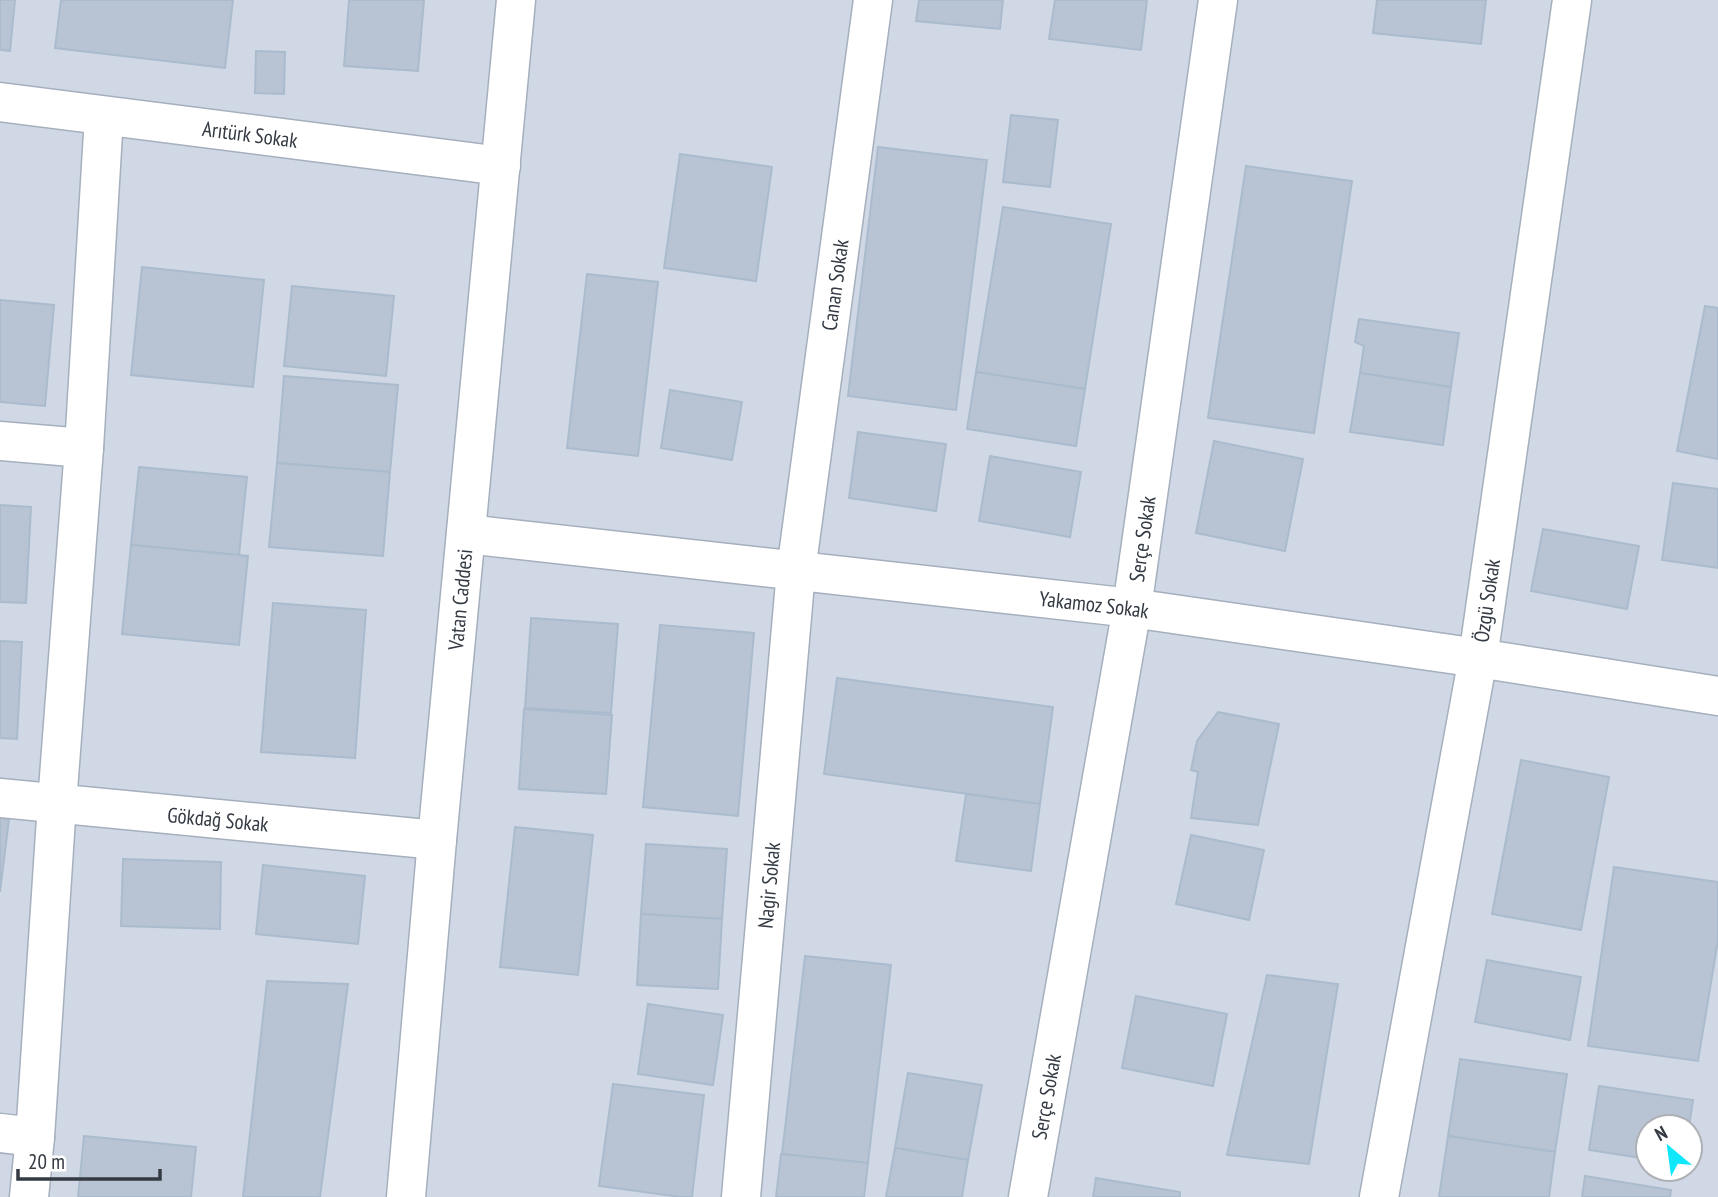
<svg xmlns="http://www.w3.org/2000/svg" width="1718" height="1197" font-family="'PT Sans Narrow',sans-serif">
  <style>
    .residential { fill: #d0d8e5; fill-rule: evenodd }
    .building { fill: #b8c4d3; stroke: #abbbce; stroke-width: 2 }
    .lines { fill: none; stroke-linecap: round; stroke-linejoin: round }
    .minor-casing { stroke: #a5afbd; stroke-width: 41 }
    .minor { stroke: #fff; stroke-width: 38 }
    .labels { text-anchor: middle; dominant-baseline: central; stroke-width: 5; stroke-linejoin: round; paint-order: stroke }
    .street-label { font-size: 21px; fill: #333a43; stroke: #fff }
  </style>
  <rect width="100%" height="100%" fill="#e2e8f1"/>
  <path class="residential" d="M0,0H1718V1197H0ZM1648,1127H1690V1169H1648Z"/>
  <g class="building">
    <path d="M0,0H15L10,51L0,50Z"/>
    <path d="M61,0H233L225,68L55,48Z"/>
    <path d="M349,0H424L418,71L344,66Z"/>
    <path d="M919,0H1003L1000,29L916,21Z"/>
    <path d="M1055,0H1147L1141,50L1049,39Z"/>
    <path d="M1377,0H1486L1481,44L1373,33Z"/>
    <path d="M256,51L285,52L284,94L255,93Z"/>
    <path d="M1011,115L1058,120L1050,187L1003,182Z"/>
    <path d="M878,147L987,160L956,410L848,396Z"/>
    <path d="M680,154L772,167L756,281L664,268Z"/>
    <path d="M1246,166L1352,181L1314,433L1208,418Z"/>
    <path d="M1003,207L1111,224L1085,389L976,372Z"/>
    <path d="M142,267L264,280L253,387L131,375Z"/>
    <path d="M587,274L658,282L638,456L567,448Z"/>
    <path d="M292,286L394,296L386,376L284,366Z"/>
    <path d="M0,300L54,305L45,406L0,402Z"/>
    <path d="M1705,306L1718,308V459L1677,451Z"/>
    <path d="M1359,319L1459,333L1451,387L1360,373L1364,346L1355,342Z"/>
    <path d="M976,372L1085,389L1076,446L967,429Z"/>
    <path d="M1360,373L1451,387L1443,445L1350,432Z"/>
    <path d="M284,376L398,385L390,472L277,463Z"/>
    <path d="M670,390L742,402L732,460L661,448Z"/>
    <path d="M858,432L946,444L936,511L849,498Z"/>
    <path d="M1214,441L1303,459L1285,551L1196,533Z"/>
    <path d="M990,456L1081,472L1070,537L979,521Z"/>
    <path d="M277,463L390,472L383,556L269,547Z"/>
    <path d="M139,467L247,477L239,555L131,545Z"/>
    <path d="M1673,483L1718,489V568L1662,560Z"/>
    <path d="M0,505L31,507L26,603L0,602Z"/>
    <path d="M1543,529L1639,546L1627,609L1531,591Z"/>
    <path d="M131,545L248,556L239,645L122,634Z"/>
    <path d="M273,603L366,610L355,758L261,752Z"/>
    <path d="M531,618L618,624L611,713L525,708Z"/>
    <path d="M660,625L754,633L738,816L643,807Z"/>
    <path d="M0,641L22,642L17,739L0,738Z"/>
    <path d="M837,678L1053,707L1040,804L824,774Z"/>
    <path d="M524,709L612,715L606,794L519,789Z"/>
    <path d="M1218,712L1279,724L1258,825L1191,818L1198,772L1191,770L1197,741Z"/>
    <path d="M1521,760L1609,777L1581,930L1492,914Z"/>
    <path d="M966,794L1040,804L1031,871L956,861Z"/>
    <path d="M0,818L9,819L0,892Z"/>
    <path d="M515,827L593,835L578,975L500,967Z"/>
    <path d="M1191,835L1264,850L1249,920L1176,904Z"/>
    <path d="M646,844L727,849L722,919L641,914Z"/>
    <path d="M123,859L221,862L220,929L121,926Z"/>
    <path d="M263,865L365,876L358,944L256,934Z"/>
    <path d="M1614,867L1718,882V940L1698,1061L1588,1046Z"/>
    <path d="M641,914L722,919L718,989L637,985Z"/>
    <path d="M805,956L891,965L868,1163L782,1154Z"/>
    <path d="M1487,960L1581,977L1570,1040L1475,1022Z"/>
    <path d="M1267,975L1338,984L1309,1164L1227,1155Z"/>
    <path d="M267,981L348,984L320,1197H243Z"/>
    <path d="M1136,996L1227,1014L1213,1086L1122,1068Z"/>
    <path d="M648,1004L723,1015L713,1085L638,1074Z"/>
    <path d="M1460,1059L1567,1074L1555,1152L1448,1136Z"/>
    <path d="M908,1073L982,1085L968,1160L895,1148Z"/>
    <path d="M613,1084L704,1095L692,1197H681L599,1186Z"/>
    <path d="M1599,1086L1693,1100L1689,1127H1648V1159L1589,1150Z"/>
    <path d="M84,1136L196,1147L191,1197H78Z"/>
    <path d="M1448,1136L1555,1152L1549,1197H1439Z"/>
    <path d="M895,1148L968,1160L962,1197H886Z"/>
    <path d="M781,1154L868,1163L864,1197H776Z"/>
    <path d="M1585,1176L1671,1190L1670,1197H1582Z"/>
    <path d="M1096,1178L1180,1192V1197H1093Z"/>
  </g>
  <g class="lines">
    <g class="minor-casing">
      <g id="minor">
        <path id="s1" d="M0,102L501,166"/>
        <path d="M0,441L84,448"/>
        <path id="s2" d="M466,534L1132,608L1478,658L1718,696"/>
        <path id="s3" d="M0,798L437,840"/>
        <path d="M0,1133L35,1137"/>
        <path d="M29,1197L35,1137L57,803L84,448L104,116"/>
        <path id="s4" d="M406,1197L437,840L516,0"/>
        <path id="s5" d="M741,1197L796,571L873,0"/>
        <path id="s6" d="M1028,1197L1132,608L1218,0"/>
        <path id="s7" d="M1379,1197L1478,658L1572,0"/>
      </g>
    </g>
    <use href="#minor" class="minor"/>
  </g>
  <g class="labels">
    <g class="street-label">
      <text stroke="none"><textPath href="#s1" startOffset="252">Arıtürk Sokak</textPath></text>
      <text stroke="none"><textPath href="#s5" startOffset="917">Canan Sokak</textPath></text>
      <text stroke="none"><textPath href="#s6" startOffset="668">Serçe Sokak</textPath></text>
      <text stroke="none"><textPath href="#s4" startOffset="600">Vatan Caddesi</textPath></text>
      <text stroke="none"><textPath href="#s7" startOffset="606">Özgü Sokak</textPath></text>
      <text stroke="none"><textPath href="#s2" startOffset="632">Yakamoz Sokak</textPath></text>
      <text stroke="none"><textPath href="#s3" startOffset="219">Gökdağ Sokak</textPath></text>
      <text stroke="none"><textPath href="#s5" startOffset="313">Nagir Sokak</textPath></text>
      <text stroke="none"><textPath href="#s6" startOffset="102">Serçe Sokak</textPath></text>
    </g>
  </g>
  <g transform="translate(1669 1148) rotate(331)"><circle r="33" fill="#ffffff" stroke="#adb0b4" stroke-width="2"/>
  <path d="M0-5L12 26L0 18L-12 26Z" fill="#10e7fb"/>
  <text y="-10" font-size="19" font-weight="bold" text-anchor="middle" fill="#333a43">N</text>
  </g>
  <path d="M18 1169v10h142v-10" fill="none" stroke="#333a43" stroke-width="3.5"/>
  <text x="28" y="1169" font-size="21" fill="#333a43" stroke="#ffffff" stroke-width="5" paint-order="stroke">20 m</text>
</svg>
